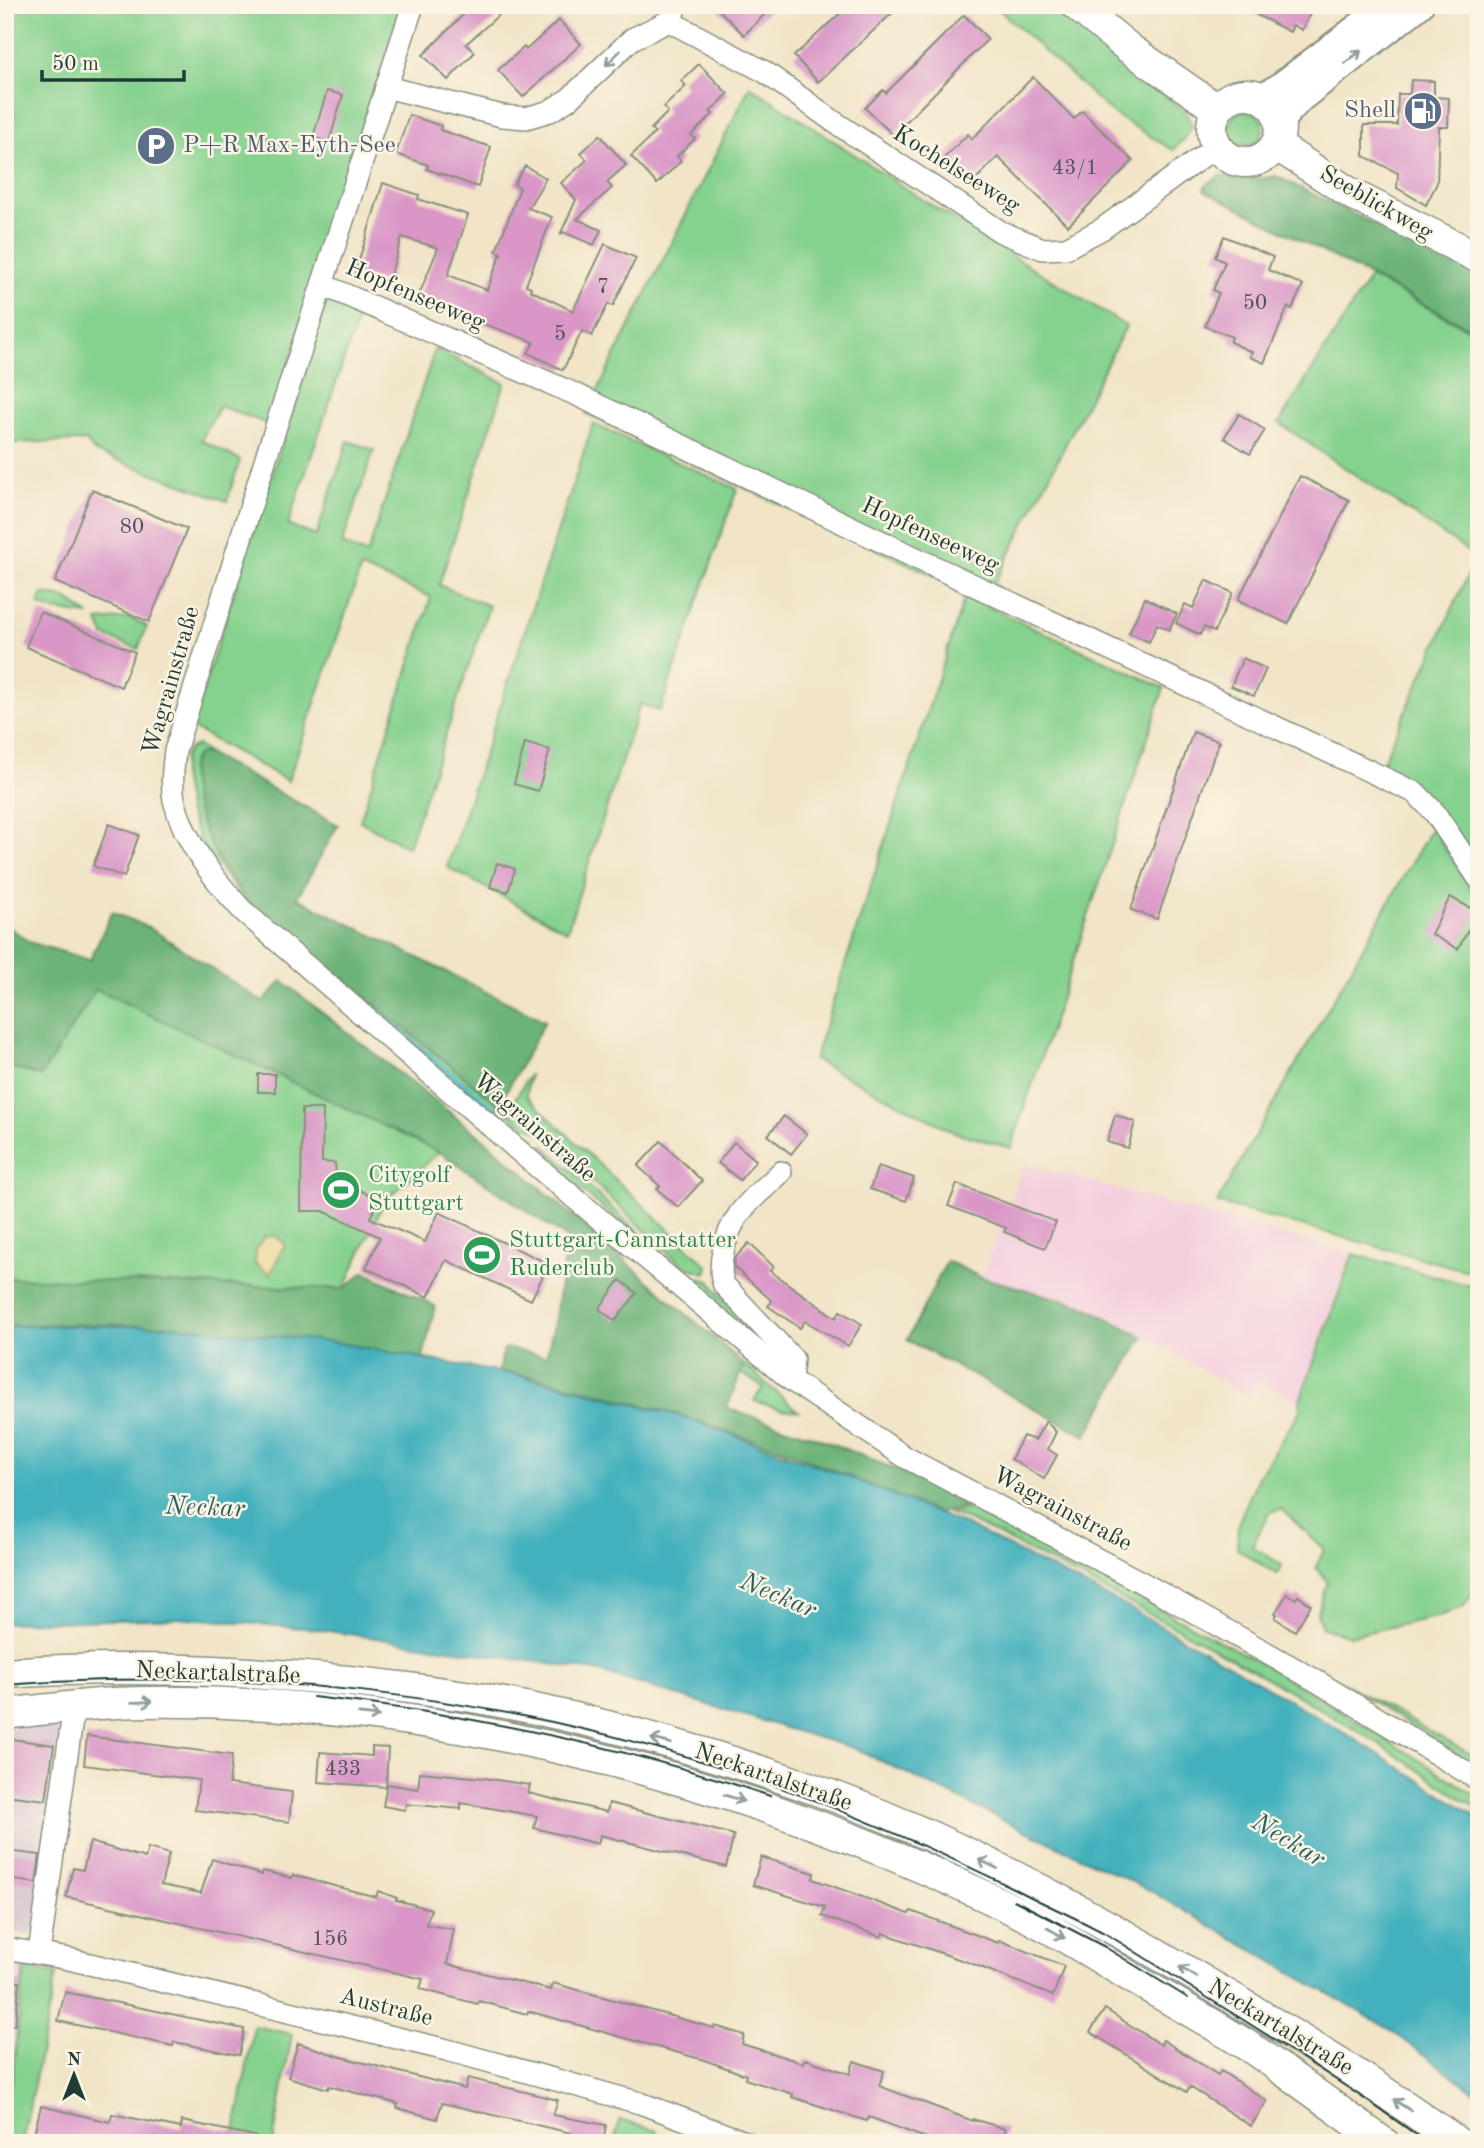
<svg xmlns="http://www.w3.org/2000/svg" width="1484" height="2148" font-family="'Old Standard TT',serif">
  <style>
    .built { fill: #f4cfde }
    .industrial { fill: #d0bdce }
    .green { fill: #85d18e; stroke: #528761; stroke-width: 2 }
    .forest { fill: #6cb379; stroke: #467856; stroke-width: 2 }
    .sand { fill: #eeda9e; stroke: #868c69; stroke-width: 2 }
    .water { fill: #42b1bd; stroke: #307778; stroke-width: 2 }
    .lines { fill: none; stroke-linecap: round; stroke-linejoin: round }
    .stream { stroke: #42b1bd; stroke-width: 6 }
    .building { fill: #d996c7 }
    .minor-casing { stroke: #88907e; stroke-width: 24 }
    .tertiary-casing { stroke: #88907e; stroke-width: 30 }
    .secondary-casing { stroke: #88907e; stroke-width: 33 }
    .minor { stroke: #fff; stroke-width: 21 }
    .tertiary { stroke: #fff; stroke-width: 26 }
    .secondary { stroke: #fff; stroke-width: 30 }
    .tram { stroke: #1f3d34; stroke-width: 2 }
    .oneway { stroke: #8f9e9a }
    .labels { text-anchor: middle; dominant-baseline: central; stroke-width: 5; stroke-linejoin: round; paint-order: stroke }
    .number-label { font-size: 21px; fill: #4e5359 }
    .service-label { font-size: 24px; fill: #4e5e75; stroke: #fcf5e5; text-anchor: end }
    .street-label { font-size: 24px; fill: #1f3d34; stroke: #fcf5e5 }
    .leisure-label { font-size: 24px; fill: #27864d; stroke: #fcf5e5; text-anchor: start }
    .water-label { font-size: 26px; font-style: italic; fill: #2a605d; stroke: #fcf5e5 }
  </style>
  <rect width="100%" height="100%" fill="#fcf5e5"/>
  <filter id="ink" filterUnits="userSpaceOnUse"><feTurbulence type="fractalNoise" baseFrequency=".0143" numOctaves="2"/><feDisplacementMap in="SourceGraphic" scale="14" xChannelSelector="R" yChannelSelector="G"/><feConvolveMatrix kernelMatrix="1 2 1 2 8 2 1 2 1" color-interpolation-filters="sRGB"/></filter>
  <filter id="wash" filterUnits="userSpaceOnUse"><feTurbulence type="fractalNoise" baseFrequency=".00686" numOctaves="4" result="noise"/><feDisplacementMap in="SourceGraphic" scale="28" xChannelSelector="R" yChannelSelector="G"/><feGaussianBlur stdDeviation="1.57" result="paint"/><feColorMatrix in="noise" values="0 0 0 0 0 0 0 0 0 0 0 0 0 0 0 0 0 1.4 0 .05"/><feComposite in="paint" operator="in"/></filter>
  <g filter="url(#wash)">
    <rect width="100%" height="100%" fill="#f1e4c7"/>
    <g class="built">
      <path d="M1024,1164L1351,1253L1298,1403L1259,1381L1249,1397L1147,1337L1082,1304L982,1276Z"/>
      <path d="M5,1965L24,1968L12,2080L5,2092Z"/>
    </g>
    <path class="industrial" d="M60,1724L36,1929L28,1935L5,1931V1729Z"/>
    <g class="green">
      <path d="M5,5H402L270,425L220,406L201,440L240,460L227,501L95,452L86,441L5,443Z"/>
      <path d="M994,5H1057L1185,112L1192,125L1187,136L1173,150L1112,113Z"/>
      <path d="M750,86L931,205L1126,326L986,600L586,414Z"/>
      <circle cx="1246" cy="128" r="17"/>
      <path d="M1370,277L1479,335V866L1379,770L1476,557L1279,423Z"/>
      <path d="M328,299L360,312L288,525L316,536L348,441L374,450L342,544L367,555L435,349L505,383L439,585L489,606L408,847L360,821L431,597L361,568L288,781L191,727Z"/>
      <path d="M593,424L737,489L660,711L640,704L567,931L447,867Z"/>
      <path d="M43,594L65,598L89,615L53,610L38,605Z"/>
      <path d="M965,596L1164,688L1011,1148L954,1132L814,1060Z"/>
      <path d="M129,618L147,626L138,649L104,636L98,621Z"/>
      <path d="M197,745L209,754L200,753L194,758L190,770L256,908L499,1105L497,1110L518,1129L536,1139L530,1146L252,912L201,843L188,810L182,775L184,757L189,749Z"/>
      <path d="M1432,827L1479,902V1274L1217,1203Z"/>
      <path d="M96,988L439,1152L384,1202L344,1289L5,1278V1065L41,1076Z"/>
      <path d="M530,1074L526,1096L708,1266L706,1273L683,1266L540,1132L520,1123L507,1112Z"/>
      <path d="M543,1145L681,1271L689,1276L710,1281L717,1291L780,1359L537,1152Z"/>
      <path d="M1353,1254L1479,1288V1583L1464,1606L1440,1616L1350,1636L1322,1628L1317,1612L1328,1581L1316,1568L1324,1549L1281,1509L1270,1512L1252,1546L1282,1565L1277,1574L1237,1549L1238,1524L1257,1479L1301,1409L1299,1403Z"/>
      <path d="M744,1364L798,1411L780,1409L754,1401L763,1387L741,1373Z"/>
      <path d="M972,1508L1272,1669L1479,1797V1810C1445,1788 1411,1764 1377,1743C1245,1662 1108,1591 971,1521L948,1513Z"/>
      <path d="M1333,1677L1479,1759V1769V1768Z"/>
      <path d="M24,1968L56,1974L22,2143H5V2092L12,2080Z"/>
      <path d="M254,2026L292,2034L273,2143H233Z"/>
      <path d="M619,2120L657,2131L654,2143H614Z"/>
    </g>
    <g class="forest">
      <path d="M1220,175C1240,180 1256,181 1276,176L1439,256L1479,273V333L1204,190L1205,186Z"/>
      <path d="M200,753L209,754L338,825L297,898L545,1021L499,1105L256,908C246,897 235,886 227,874C212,852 173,773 200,753Z"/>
      <path d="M112,912L148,927L263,1002L282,981L486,1141L744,1364L727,1408L818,1438L897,1470L968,1506L938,1513L792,1453L680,1415L541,1378L499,1371L504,1348L546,1356L554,1325L567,1238L439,1152L96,989L41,1076L5,1065V925L32,943L90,960Z"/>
      <path d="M947,1261L980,1277L1082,1305L1143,1337L1086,1436L907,1340Z"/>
      <path d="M364,1272L435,1306L423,1358C286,1333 146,1319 5,1326V1278L344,1289Z"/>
    </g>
    <path class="sand" d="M276,1236L285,1244L270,1274L255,1263L256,1250L264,1237Z"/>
    <path class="water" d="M5,1326H173L333,1342L541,1380L680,1416L852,1478L968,1526L1127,1607L1228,1664L1358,1741L1479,1818V2095L1389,2029L1149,1890L856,1749L596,1671L315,1629L187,1618L5,1623Z"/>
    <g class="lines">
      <path class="stream" d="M346,987L530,1140"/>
    </g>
    <g id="blocks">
      <g class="building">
        <path d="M454,5H510L466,44L475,52L448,80L423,55L463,15Z"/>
        <path d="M714,5H774L744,35Z"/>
        <path d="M849,5H901L818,82L794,56Z"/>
        <path d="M1238,5H1314L1302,30L1293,25L1290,32Z"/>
        <path d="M964,15L988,39L893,135L865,108L883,90L886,93Z"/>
        <path d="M559,20L581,44L523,97L498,70L524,47L526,50Z"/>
        <path d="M699,64L728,94L710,112L713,114L691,135L695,139L677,156L681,161L657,184L631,156L655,133L651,129L668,112L664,107L686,86L681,81Z"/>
        <path d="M1033,77L1074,119L1082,111L1133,161L1068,226L998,157L970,185L944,158L968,134L972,139Z"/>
        <path d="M1411,80L1434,81V97L1449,98L1448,127H1439L1437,183L1426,205L1397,188L1398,173L1364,156V125H1397L1398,94H1410Z"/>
        <path d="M327,91L343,95L329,142L313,137Z"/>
        <path d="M409,115L441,126L440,130L491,147L478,187L427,169L428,165L396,154Z"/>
        <path d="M600,135L626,165L607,182L612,188L577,219L601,230L594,245L563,232L560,235L576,200L561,183L587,160L581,153Z"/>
        <path d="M525,166L546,178L528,208L552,217L526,285L531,287L530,290L573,311L605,244L636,258L613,306L608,304L592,336L582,331L563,370L528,353L534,342L417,300L438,248L402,237L388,283L355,273L383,183L419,195L418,199L468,215L448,275L487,290L501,253L496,251L520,188L514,184Z"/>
        <path d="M1224,236L1273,257L1268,270L1303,285L1292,309L1288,307L1264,363L1250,357L1252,352L1230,342L1232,337L1205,326L1219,293L1213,290L1225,262L1215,257Z"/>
        <path d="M1239,414L1265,430L1250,454L1224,438Z"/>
        <path d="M1300,476L1349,500L1288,624L1238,600Z"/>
        <path d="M92,490L187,529L149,622L55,582Z"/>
        <path d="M1206,580L1233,593L1214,632L1204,627L1200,635L1176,623L1185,604L1193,608Z"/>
        <path d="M1145,598L1177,614L1169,630L1157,624L1149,642L1129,633Z"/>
        <path d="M40,612L135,652L121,687L26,647Z"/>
        <path d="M1243,658L1266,669L1254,696L1231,686Z"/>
        <path d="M1193,732L1219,741L1157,919L1131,910Z"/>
        <path d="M525,743L550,750L538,791L514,784Z"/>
        <path d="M109,824L139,835L124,877L93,866Z"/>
        <path d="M497,863L515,869L508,892L490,887Z"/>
        <path d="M1450,897L1478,912L1458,949L1431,934Z"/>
        <rect x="258" y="1074" width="17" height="18"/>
        <path d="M302,1109H323L322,1162L335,1163L336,1178L379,1200L370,1218L425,1242L439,1212L549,1264L531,1300L446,1260L428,1297L366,1268L380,1237L323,1211H301Z"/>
        <path d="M1115,1115L1135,1122L1128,1148L1107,1142Z"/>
        <path d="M784,1116L807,1134L791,1154L768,1135Z"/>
        <path d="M661,1141L702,1181L678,1207L657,1189L660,1186L638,1166Z"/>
        <path d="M734,1142L756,1160L740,1180L718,1163Z"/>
        <path d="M878,1166L914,1178L906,1201L870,1189Z"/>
        <path d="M957,1184L1056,1222L1045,1248L1004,1232L1006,1228L948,1206Z"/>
        <path d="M749,1243L774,1267L770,1271L836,1318L840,1311L862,1324L848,1346L805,1321L800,1328L768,1306L772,1301L734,1267L735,1258Z"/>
        <path d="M620,1280L637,1293L615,1321L599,1309Z"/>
        <path d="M1046,1421L1056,1432L1048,1449L1057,1455L1044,1479L1011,1459L1023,1436L1035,1440Z"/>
        <path d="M1287,1594L1296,1599L1298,1596L1311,1605L1295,1631L1275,1618L1277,1614L1275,1613Z"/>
        <path d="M87,1736L232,1755L229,1784L292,1792L289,1822L195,1810L199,1780L84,1765Z"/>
        <path d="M5,1738L54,1745L46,1800L5,1795Z"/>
        <path d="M372,1747L388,1748L386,1787L318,1782L320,1752L372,1756Z"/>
        <path d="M420,1772L484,1778L530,1785L528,1793L607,1812L609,1803L734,1835L726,1867L600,1835L598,1844L534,1828L537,1816L461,1803V1809L406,1804L405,1810L383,1806L387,1784L418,1789Z"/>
        <path d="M90,1842L145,1858L148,1848L169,1854L161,1885L201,1893L212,1859L262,1875L263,1871L292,1878L293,1875L376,1897L378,1891L397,1898L396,1900L431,1909L426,1925L454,1929L447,1964L551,1990L553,1983L714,2028L715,2026L744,2035L742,2044L803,2063L805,2059L850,2074L854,2061L884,2071L879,2086L973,2121V2119L1006,2129L1001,2143H939L869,2117L867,2121L792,2097L793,2094L745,2079L746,2075L704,2060L528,2011L527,2014L479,2001L478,2004L420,1989L423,1979L66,1897L73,1868L83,1870Z"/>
        <path d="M7,1851L40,1855L36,1883L5,1879Z"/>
        <path d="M761,1857L814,1873L813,1879L909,1914L911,1911L998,1943L999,1940L1064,1966L1053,1996L973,1964L883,1933L881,1937L822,1916L825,1907L753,1885Z"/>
        <path d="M5,1980L20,1982L15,2025L5,2024Z"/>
        <path d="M65,1992L244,2029L239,2055L174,2042L173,2046L58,2021Z"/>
        <path d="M1105,2009L1161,2045L1163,2040L1218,2075L1221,2071L1267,2101L1251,2126L1190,2087L1187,2092L1090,2032Z"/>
        <path d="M298,2043L338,2056L465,2089L468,2078L558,2100L553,2115L606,2125L603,2143H569L571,2133L442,2103L437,2119L397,2108L398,2104L329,2086L328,2089L288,2077Z"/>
        <path d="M41,2106L110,2122L112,2114L181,2128L182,2121L255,2136L254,2143H70L34,2134Z"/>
      </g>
    </g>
  </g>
  <g filter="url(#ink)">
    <use href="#blocks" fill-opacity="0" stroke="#88907e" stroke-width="2"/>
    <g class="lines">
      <g class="minor-casing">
        <g id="minor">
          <path d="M413,5L267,454L175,751C173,767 171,784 174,800C184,842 214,879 242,910L527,1158L791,1380L905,1457L1139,1581L1313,1679L1479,1780"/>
          <path d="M669,21L765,72L833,121L1001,232L1043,249L1066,248L1102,229L1217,146"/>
          <path d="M386,87L502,116L526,118L550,111L569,99L632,39L669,21L677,5"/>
          <path d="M323,285L577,395L899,550L1416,793L1435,813L1479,879"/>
          <path d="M781,1172C768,1186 748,1200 738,1216C726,1233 716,1266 724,1285L793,1359L791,1380"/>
          <path d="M5,1948L69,1959L447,2050L640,2103L748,2143"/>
          <path d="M39,1953L74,1706"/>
        </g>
      </g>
      <g class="tertiary-casing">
        <g id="tertiary">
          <path d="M1261,97L1279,87L1387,5"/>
          <path d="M1280,121L1300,99L1420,5"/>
        </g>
      </g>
      <g class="secondary-casing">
        <g id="secondary">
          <path d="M1076,5L1130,49L1217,109"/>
          <circle cx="1246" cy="128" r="34"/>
          <path d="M1276,145L1353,195L1479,258"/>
          <path d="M5,1673C156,1663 317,1673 466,1696C584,1715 702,1750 814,1789C962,1842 1100,1919 1234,1999C1310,2045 1387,2091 1458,2143"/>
          <path d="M5,1714C52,1709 99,1702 146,1702C444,1698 753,1782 1020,1913C1057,1931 1093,1954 1129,1976C1172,2001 1216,2025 1257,2052C1300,2082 1342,2113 1384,2143"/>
        </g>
      </g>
      <use href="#minor" class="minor"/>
      <use href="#tertiary" class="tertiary"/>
      <use href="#secondary" class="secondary"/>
      <g class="tram">
        <path d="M5,1685C242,1667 484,1693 711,1764C818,1798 922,1843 1023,1893C1050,1907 1079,1919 1106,1934C1139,1953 1171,1975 1203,1995C1280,2042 1355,2091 1428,2143"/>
        <path d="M313,1697C470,1714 620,1745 770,1796"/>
        <path d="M1014,1900L1105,1947L1188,1998"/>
      </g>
    </g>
    <defs><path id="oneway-shaft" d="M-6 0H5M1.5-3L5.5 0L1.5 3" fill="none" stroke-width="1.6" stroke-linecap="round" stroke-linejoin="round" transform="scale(1.75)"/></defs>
    <g class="oneway">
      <use href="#oneway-shaft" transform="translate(1353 57) rotate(-38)"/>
      <use href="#oneway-shaft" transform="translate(613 58) rotate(135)"/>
      <use href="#oneway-shaft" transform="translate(142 1702) rotate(-2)"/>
      <use href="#oneway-shaft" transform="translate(369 1715) rotate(6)"/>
      <use href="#oneway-shaft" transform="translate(661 1741) rotate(-166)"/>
      <use href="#oneway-shaft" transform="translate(734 1798) rotate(17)"/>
      <use href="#oneway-shaft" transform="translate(988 1864) rotate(-154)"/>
      <use href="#oneway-shaft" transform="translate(1056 1933) rotate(30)"/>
      <use href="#oneway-shaft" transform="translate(1188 1972) rotate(-150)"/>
      <use href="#oneway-shaft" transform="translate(1402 2105) rotate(-147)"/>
    </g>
  </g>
  <defs>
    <g id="fuel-disc" transform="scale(2.0125)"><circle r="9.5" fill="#5c6f8a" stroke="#fcf5e5"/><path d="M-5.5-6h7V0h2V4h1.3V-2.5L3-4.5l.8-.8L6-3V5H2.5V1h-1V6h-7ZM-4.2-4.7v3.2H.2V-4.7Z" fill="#fff"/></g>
    <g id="parking-disc" transform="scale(2.0125)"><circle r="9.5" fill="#5c6f8a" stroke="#fcf5e5"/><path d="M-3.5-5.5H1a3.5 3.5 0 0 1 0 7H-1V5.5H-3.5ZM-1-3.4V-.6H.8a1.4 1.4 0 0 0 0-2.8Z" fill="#fff"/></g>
    <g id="stadium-disc" transform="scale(2.0125)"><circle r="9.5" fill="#2e9e5b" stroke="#fcf5e5"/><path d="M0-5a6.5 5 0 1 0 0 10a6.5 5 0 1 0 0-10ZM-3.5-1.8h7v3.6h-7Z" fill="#fff"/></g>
  </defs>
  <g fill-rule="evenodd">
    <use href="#fuel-disc" x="1423" y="111"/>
    <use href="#parking-disc" x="156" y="146"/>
    <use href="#stadium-disc" x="341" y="1190"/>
    <use href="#stadium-disc" x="482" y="1255"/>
  </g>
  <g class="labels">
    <g class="number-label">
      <text x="1075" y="168">43/1</text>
      <text x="603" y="287">7</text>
      <text x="1255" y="303">50</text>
      <text x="560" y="334">5</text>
      <text x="132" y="527">80</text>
      <text x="343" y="1769">433</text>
      <text x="330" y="1939">156</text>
    </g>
    <g class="service-label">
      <text x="1396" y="111">Shell</text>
      <text x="183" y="146" text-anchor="start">P+R Max-Eyth-See</text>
    </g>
    <g class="street-label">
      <text transform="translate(956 170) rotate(32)">Kochelseeweg</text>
      <text transform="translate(1376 204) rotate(30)">Seeblickweg</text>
      <text transform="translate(415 296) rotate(23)">Hopfenseeweg</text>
      <text transform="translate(930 536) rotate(25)">Hopfenseeweg</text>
      <text transform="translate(172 681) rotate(-74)">Wagrainstraße</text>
      <text transform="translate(534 1128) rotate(41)">Wagrainstraße</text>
      <text transform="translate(1062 1510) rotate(28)">Wagrainstraße</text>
      <text transform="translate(218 1674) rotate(2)">Neckartalstraße</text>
      <text transform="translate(773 1778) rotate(19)">Neckartalstraße</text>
      <text transform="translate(386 2008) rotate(14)">Austraße</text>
      <text transform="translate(1280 2028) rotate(31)">Neckartalstraße</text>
    </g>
    <g class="leisure-label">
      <text x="368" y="1176">Citygolf<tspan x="368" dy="28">Stuttgart</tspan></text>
      <text x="509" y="1241">Stuttgart-Cannstatter<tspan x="509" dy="28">Ruderclub</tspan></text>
    </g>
    <g class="water-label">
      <text transform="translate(205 1508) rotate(2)">Neckar</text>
      <text transform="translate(778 1596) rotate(23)">Neckar</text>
      <text transform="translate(1288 1841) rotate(31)">Neckar</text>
    </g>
  </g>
  <rect width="1484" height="2148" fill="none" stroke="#fcf5e5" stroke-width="28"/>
  <g transform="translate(74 2075)" stroke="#fcf5e5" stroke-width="5" paint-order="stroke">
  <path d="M0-5L12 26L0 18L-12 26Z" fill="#1f3d34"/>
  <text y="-10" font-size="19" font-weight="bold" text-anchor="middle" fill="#1f3d34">N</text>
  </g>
  <path d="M42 70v10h142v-10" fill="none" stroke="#1f3d34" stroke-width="3.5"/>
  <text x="52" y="70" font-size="21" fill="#1f3d34" stroke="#fcf5e5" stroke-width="5" paint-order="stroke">50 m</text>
</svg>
